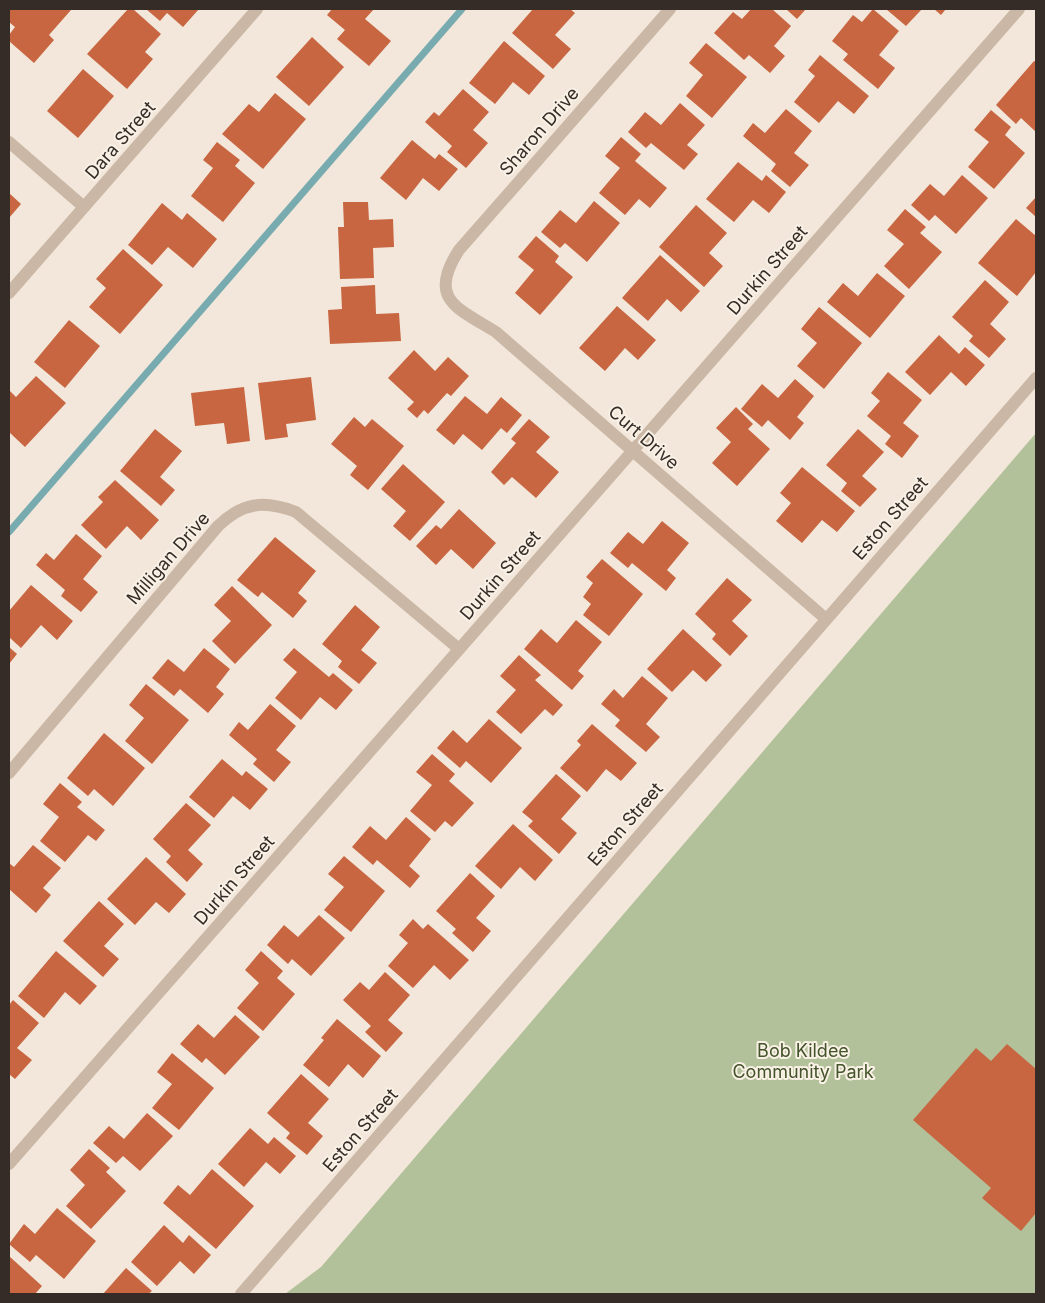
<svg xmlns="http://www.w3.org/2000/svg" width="1045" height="1303" font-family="Inter,sans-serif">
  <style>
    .green { fill: #b2c199 }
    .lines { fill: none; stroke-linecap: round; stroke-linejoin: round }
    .stream { stroke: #78abaf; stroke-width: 7 }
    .building { fill: #c86641 }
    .street { stroke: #cab7a5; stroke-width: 12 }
    .labels { text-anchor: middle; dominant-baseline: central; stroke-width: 4; stroke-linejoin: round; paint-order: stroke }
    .street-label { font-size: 18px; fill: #362c27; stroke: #f9f1e6 }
    .park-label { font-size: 18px; fill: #44542a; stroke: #f9f1e6 }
  </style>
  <rect width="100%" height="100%" fill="#f2e7da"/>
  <path class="green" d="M1036,433V1294H285L321,1267Z"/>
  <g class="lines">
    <path class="stream" d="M9,532L462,9"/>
  </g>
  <g class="building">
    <path d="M9,9H69L71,10L49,35L54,40L34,63L9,41V35L15,27L9,22Z"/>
    <path d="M128,9H133L161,34L145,52L153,59L127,89L87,54Z"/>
    <path d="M146,9H199L183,27L167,13L160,21Z"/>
    <path d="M332,9H374L365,19L391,41L369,66L337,39L345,30L327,15Z"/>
    <path d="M533,9H570L575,13L555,35L571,49L553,69L512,33Z"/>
    <path d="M751,9H772L791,26L774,46L785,56L770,73L749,55L744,60L714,33L733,12L742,19Z"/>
    <path d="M786,9H806L797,19Z"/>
    <path d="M873,9L899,31L879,55L895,68L878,89L843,60L848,54L832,41L853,15L862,22Z"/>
    <path d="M886,9H922L906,26Z"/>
    <path d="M934,9H946L941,15Z"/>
    <path d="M312,37L344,67L309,106L276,77Z"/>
    <path d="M504,41L545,76L529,95L513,82L495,104L469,83Z"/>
    <path d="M706,43L747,77L712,118L686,96L703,75L689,63Z"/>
    <path d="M820,55L869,96L854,114L838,101L819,123L794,102L815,76L808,70Z"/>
    <path d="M1034,61L1036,62V132L1021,118L1016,124L996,105Z"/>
    <path d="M83,69L114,96L78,138L47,111Z"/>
    <path d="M463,89L489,112L473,130L488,143L466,168L447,152L452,146L425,122L434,112L439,116Z"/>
    <path d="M275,93L306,119L263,169L222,134L249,104L259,112Z"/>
    <path d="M680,103L705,125L687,145L698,154L684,170L651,143L646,148L628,132L645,112L661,125Z"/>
    <path d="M786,109L812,131L794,153L809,165L790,187L771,171L776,164L743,136L753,123L765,133Z"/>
    <path d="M991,110L1011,127L1005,135L1025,153L994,189L968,167L989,142L974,130Z"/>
    <path d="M621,137L641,154L635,161L667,188L650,208L639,199L625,215L599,193L620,168L605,156Z"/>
    <path d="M412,140L435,159L439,154L458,169L439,191L423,178L406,200L380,178Z"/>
    <path d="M217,142L240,160L235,166L255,183L223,222L191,196L213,168L203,160Z"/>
    <path d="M738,162L762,181L766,175L786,192L769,213L753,200L734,222L706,199Z"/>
    <path d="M962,175L988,198L956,234L935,215L929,221L911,205L930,184L944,196Z"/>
    <path d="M9,193L21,204L9,218Z"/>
    <path d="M1036,197V217L1026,208Z"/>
    <path d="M594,201L620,223L587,262L565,243L560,248L541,232L560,210L576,223Z"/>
    <path d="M343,202H368L369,220L393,219L394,247L373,248L374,278L340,279L338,227H344Z"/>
    <path d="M162,203L182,220L187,213L217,239L193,268L168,247L152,265L128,245Z"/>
    <path d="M696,205L727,233L709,253L723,266L704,287L659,247Z"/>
    <path d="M905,209L926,227L920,233L942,252L909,289L884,266L904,244L887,230Z"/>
    <path d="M1016,219L1036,236V272L1017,296L978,263Z"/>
    <path d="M536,236L559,256L555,262L573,277L540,315L515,293L534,270L518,257Z"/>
    <path d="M123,249L163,285L120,334L89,307L106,288L96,279Z"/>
    <path d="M660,255L700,291L681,312L667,299L648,321L622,298Z"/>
    <path d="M877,273L905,296L870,338L827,302L843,283L858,296Z"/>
    <path d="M985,280L1009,302L990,324L1006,339L989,358L969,341L973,336L952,317Z"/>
    <path d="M375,285L376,314L399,313L401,341L330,344L328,310L342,309L341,287Z"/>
    <path d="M617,306L656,340L638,360L625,348L605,371L579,348Z"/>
    <path d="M819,307L862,343L824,389L797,366L817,343L801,329Z"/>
    <path d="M69,320L100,346L65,388L34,362Z"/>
    <path d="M939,335L959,354L965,347L985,365L966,386L951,372L930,395L905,372Z"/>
    <path d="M414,350L435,371L448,357L469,376L451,396L447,393L428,414L424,410L417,418L407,409L414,402L388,378Z"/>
    <path d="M888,372L922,400L903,423L919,436L902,458L885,444L891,436L867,416L880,401L871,393Z"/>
    <path d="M36,376L66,403L25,447L9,432V390L16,397Z"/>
    <path d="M311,377L316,420L286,424L288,437L265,440L258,383Z"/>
    <path d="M795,379L814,396L797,417L804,423L790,440L768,420L762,427L741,409L762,384L778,398Z"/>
    <path d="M244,387L250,441L227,444L224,423L195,426L191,393Z"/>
    <path d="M465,396L487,414L501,397L522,415L507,433L501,428L482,450L463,434L454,445L436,430Z"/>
    <path d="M736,407L753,424L748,429L770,449L737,486L712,463L731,442L716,428Z"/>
    <path d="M354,417L365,427L372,419L404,446L368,490L350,475L357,466L331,444Z"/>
    <path d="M529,419L550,437L536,452L559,472L536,498L512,477L504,485L491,472L516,443L511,439Z"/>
    <path d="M155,429L182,451L160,477L175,490L161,506L120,471Z"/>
    <path d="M858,429L884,452L862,476L877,489L860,507L841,491L847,483L826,465Z"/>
    <path d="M403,464L445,502L410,541L393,526L406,511L381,489Z"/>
    <path d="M802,467L855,511L837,532L822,520L802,543L776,521L791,503L780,493Z"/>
    <path d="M115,480L159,520L141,540L127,526L106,549L81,525L103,502L98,497Z"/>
    <path d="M459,509L496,543L473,569L451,549L436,565L416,546L436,525L441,529Z"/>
    <path d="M662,521L689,543L667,570L676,578L666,591L632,563L628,568L610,553L628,532L643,544Z"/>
    <path d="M76,534L102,556L83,579L98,592L81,612L61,596L65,590L36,565L46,553L54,560Z"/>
    <path d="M275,537L316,571L298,593L307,601L293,618L262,592L258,597L237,580Z"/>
    <path d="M602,559L643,594L609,636L583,615L591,604L583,597L593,583L586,577Z"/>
    <path d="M727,578L752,600L732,621L748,636L730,656L712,639L716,634L695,614Z"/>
    <path d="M31,585L73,621L57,640L41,625L21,648L9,637V611Z"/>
    <path d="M232,586L272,625L235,664L212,641L231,621L214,605Z"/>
    <path d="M355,605L380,627L361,650L377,663L359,684L338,667L342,661L322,644Z"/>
    <path d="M576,620L602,642L578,671L584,676L572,690L524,649L541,629L557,643Z"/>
    <path d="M683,629L722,665L706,682L693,670L672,692L647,669Z"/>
    <path d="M9,647L17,654L9,664Z"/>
    <path d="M204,648L230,669L216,687L224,694L208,713L180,689L174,696L152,678L168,659L184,672Z"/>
    <path d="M294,648L329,677L333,673L353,690L336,710L320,697L301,720L275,698L297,672L283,660Z"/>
    <path d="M519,655L541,675L535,680L563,705L553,716L545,709L521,734L496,712L516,690L500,676Z"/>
    <path d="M642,676L668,698L646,724L660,737L646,752L615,726L620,720L601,704L614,689L623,698Z"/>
    <path d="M146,684L189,720L152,764L125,741L144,718L129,705Z"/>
    <path d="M270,704L296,726L276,750L291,762L274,782L253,764L257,759L229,735L239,722L248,730Z"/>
    <path d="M489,719L522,748L491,783L466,761L460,768L437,748L453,730L467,743Z"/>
    <path d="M592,724L637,763L621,781L606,769L587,792L560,768L581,745L577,741Z"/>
    <path d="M104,733L145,768L113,806L94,789L88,796L67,778Z"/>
    <path d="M432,754L455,774L449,781L474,803L452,827L445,821L435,832L410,811L432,785L416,772Z"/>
    <path d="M222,759L242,776L246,771L268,789L250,810L233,796L214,818L189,797Z"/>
    <path d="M556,774L581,796L561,819L577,833L559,854L528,826L533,821L522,812Z"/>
    <path d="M60,783L82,802L77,807L105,830L96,841L88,835L65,862L40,841L59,817L43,804Z"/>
    <path d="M186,803L211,825L188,850L203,864L187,882L166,862L171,856L153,839Z"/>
    <path d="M406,817L431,839L409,866L420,876L410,888L377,860L373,865L352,847L370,826L386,840Z"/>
    <path d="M513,824L553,860L535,881L520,867L501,889L475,866Z"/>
    <path d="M33,845L61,868L43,888L51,895L36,913L9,889V863L14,867Z"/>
    <path d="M344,856L385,891L351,932L324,910L344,887L328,874Z"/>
    <path d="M146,857L186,894L169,913L156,902L135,925L107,899Z"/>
    <path d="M470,873L495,896L476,918L491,931L473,952L452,933L456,929L436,911Z"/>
    <path d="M99,901L124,924L104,946L119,959L103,977L63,941Z"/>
    <path d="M319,915L345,938L311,976L292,959L288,964L267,945L284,925L298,937Z"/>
    <path d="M413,919L423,929L428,924L469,960L450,980L434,965L413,988L388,966L408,943L399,935Z"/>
    <path d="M56,951L97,986L80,1005L65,992L44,1018L18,996Z"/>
    <path d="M261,951L283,971L277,978L295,994L263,1031L237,1008L259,983L245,970Z"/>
    <path d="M385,972L410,995L388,1020L403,1033L386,1052L365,1032L371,1026L343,1000L360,982L369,990Z"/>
    <path d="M13,1000L39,1023L17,1048L32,1060L15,1079L9,1074V1005Z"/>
    <path d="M235,1015L260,1037L225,1075L206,1058L202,1063L180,1044L198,1024L214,1038Z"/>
    <path d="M337,1019L381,1056L363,1078L348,1064L329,1087L303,1065L324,1040L321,1038Z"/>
    <path d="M1007,1044L1036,1069V1213L1021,1231L982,1198L991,1188L913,1120L976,1048L991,1061Z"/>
    <path d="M172,1053L214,1088L179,1130L152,1108L172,1084L157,1072Z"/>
    <path d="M301,1074L329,1099L308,1123L323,1136L307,1155L286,1138L290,1133L267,1113Z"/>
    <path d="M147,1113L173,1136L140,1171L123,1156L116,1163L93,1143L109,1126L124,1139Z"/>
    <path d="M250,1128L268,1144L274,1137L296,1156L280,1174L266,1162L244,1187L218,1164Z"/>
    <path d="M89,1149L110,1168L106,1172L126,1191L91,1229L66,1206L85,1185L70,1170Z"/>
    <path d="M212,1169L254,1206L216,1249L163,1203L178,1185L190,1195Z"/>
    <path d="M57,1208L96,1241L64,1279L36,1255L30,1262L9,1244L24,1224L35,1234Z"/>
    <path d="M164,1225L183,1243L189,1235L211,1255L194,1274L180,1261L157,1286L131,1262Z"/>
    <path d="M9,1256L42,1286L35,1294H9Z"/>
    <path d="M126,1268L152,1291L148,1294H103Z"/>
  </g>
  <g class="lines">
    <g class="street">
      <path d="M670,9L459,250C427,299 457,308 496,332L826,619"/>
      <path d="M9,142L84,207"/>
      <path d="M9,293L257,9"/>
      <path d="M9,773L218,526C243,502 264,500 296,512L459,649"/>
      <path d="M9,1164L1019,9"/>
      <path d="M241,1294L1036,378"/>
    </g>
  </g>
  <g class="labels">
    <g class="street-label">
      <text transform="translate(539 131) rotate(-49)">Sharon Drive</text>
      <text transform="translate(120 140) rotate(-49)">Dara Street</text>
      <text transform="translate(767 270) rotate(-49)">Durkin Street</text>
      <text transform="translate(644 437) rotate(41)">Curt Drive</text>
      <text transform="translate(890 518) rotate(-49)">Eston Street</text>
      <text transform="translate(168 558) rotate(-49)">Milligan Drive</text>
      <text transform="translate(500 575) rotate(-49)">Durkin Street</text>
      <text transform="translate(625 824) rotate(-49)">Eston Street</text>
      <text transform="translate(234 880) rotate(-49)">Durkin Street</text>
      <text transform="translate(360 1130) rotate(-49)">Eston Street</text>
    </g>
    <g class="park-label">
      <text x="803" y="1050">Bob Kildee<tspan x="803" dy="21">Community Park</tspan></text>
    </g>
  </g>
  <rect width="1045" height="1303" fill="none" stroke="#362c27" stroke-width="20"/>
</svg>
